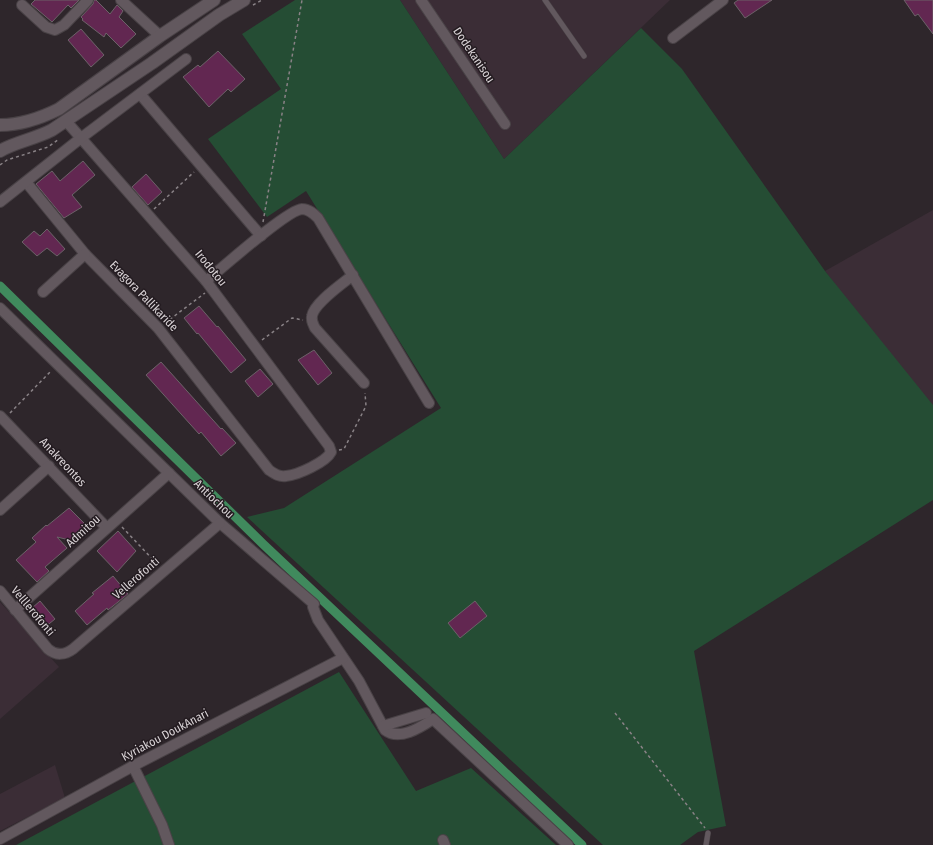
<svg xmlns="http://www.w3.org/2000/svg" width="933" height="845" font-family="'Fira Sans Condensed',sans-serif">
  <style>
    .built { fill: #3b2d36 }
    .green { fill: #254d34 }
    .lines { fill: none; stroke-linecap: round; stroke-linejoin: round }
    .canal { stroke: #408a5d; stroke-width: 9 }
    .building { fill: #622751; stroke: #6c6268 }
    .service-casing { stroke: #494246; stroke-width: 6 }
    .minor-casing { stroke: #494246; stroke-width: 12 }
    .secondary-casing { stroke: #494246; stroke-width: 14 }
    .path { stroke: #898286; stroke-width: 1.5; stroke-dasharray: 3 3; stroke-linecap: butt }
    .service { stroke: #62585e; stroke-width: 5 }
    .minor { stroke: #62585e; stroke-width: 10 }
    .secondary { stroke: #62585e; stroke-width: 12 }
    .labels { text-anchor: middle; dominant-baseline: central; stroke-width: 3; stroke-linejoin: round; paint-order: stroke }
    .street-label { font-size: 12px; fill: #d9d3d6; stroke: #241c21 }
  </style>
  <rect width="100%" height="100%" fill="#2e262b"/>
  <g class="built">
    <path d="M400,0H670L504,159Z"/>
    <path d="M933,210V413L825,271Z"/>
    <path d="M0,602L59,667L0,719Z"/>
    <path d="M55,765L65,798L0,831V794Z"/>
  </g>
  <g class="green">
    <path d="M295,0H400L504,159L641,28L682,69L825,271L933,405V500L694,651L726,826L698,832L680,845H603L247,517L284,508L441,408L306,191L267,217L208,139L281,89L242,34Z"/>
    <path d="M339,672L416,791L471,768L556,845H16Z"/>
  </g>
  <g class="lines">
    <path class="canal" d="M0,286L263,544L582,845"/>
  </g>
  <g class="building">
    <path d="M35,0H79L71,8L68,5L52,22L31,4Z"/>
    <path d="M94,0H96L110,14L117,5L123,11L119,17L136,34L121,48L106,33L104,37L82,20L83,19L81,17L93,4Z"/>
    <path d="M738,0H772L745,18L734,3Z"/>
    <path d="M904,0H933V34L918,14L915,16Z"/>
    <path d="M81,29L104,55L91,67L68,40Z"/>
    <path d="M218,51L245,79L231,92L228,89L209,107L183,77L198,65L200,67Z"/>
    <path d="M83,161L95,175L72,195L82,207L64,218L36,184L52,171L60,181Z"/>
    <path d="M146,174L162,192L148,205L132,187Z"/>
    <path d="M47,229L65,249L57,256L47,248L37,256L22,242L34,231L40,236Z"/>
    <path d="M199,306L217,327L218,326L246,360L231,373L198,333L197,334L184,318Z"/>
    <path d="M314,350L332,373L318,385L298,360Z"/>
    <path d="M161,362L221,429L222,428L236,443L221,456L201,432L199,434L146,375Z"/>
    <path d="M260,369L273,384L258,397L245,381Z"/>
    <path d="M69,508L89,528L78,542L57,537L67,548L45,567L49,571L37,582L16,560L36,542L32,538L46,525L47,526Z"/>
    <path d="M118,531L136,551L117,572L97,551Z"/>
    <path d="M113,576L128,594L108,610L107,608L87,625L75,611L94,594L92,593Z"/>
    <path d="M40,601L55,619L44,628L33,615L36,612L32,608Z"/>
    <path d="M475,601L487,616L460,638L448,623Z"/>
  </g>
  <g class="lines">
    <g class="service-casing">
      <g id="service">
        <path d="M545,0L584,56"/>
        <path d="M706,845L708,833"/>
      </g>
    </g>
    <g class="minor-casing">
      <g id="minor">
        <path d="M121,0L160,36"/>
        <path d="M421,0L505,124"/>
        <path d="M22,5L46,27L55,30L64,25L88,0"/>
        <path d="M673,38L723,0"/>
        <path d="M140,94L261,236"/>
        <path d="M26,182L85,254L158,328L269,470C275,474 279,477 286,476C298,475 326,462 331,452L329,446L206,281L66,121"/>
        <path d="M0,202L81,138L186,59"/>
        <path d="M353,275C342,284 314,303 312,316C311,321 313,324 315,328L364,383"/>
        <path d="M206,281C221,269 287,210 302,209C309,209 314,214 318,218L429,403"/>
        <path d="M43,292L85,254"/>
        <path d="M0,308L220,523L314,604L313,607L318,620L359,681L385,730C399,741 420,728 433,719L568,845"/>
        <path d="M0,416L106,527"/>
        <path d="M0,510L49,466"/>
        <path d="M0,591L48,649C56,656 65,655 73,649L220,523"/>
        <path d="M15,610L169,473"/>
        <path d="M383,726L426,713"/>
        <path d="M133,766L162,825L169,845"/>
        <path d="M0,839L133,766L343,658"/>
        <path d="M443,840L445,845"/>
      </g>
    </g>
    <g class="secondary-casing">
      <g id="secondary">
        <path d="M0,125C21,125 41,118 59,109L160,36L214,0"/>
        <path d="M0,151C15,142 35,139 52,130L152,63L219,15L244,0"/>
      </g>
    </g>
    <g class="path">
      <path d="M253,5L262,0"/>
      <path d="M0,165L7,160L48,147L59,139"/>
      <path d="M154,209L194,172"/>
      <path d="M263,222L302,0"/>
      <path d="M165,323L205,293"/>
      <path d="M262,340L292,318L303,320"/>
      <path d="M10,413L51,371"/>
      <path d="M339,450L344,449L366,406L365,393"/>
      <path d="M122,527L158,565"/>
      <path d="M615,713L705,828"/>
    </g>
    <use href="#service" class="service"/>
    <use href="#minor" class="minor"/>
    <use href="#secondary" class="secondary"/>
  </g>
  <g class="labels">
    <g class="street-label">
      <text transform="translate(474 55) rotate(56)">Dodekanisou</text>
      <text transform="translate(211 268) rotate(51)">Irodotou</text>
      <text transform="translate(144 296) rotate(46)">Evagora Pallikaride</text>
      <text transform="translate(63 462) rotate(47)">Anakreontos</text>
      <text transform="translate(214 499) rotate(44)">Antiochou</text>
      <text transform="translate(83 531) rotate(-42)">Admitou</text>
      <text transform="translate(136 578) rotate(-41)">Vellerofonti</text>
      <text transform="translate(33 611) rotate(50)">Velllerofonti</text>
      <text transform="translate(165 735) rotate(-28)">Kyriakou DoukAnari</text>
    </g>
  </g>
</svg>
